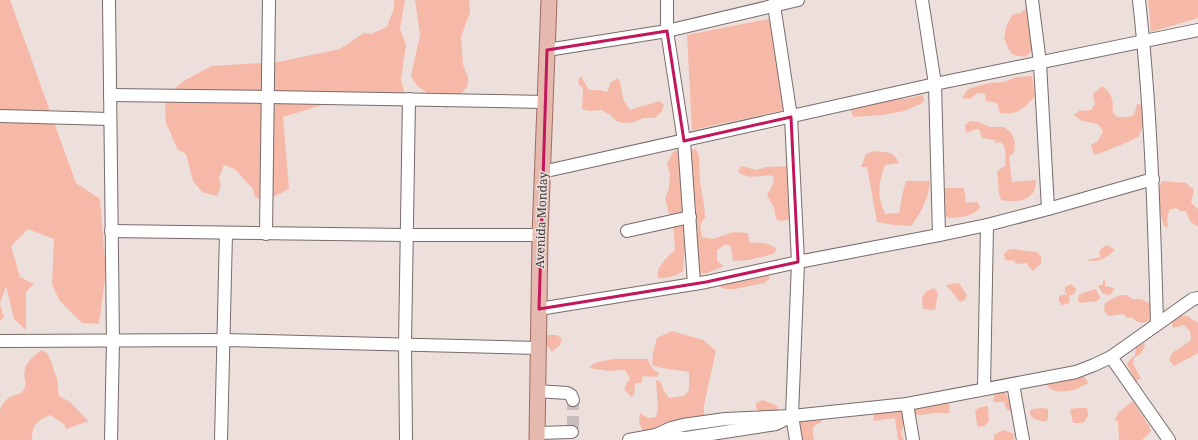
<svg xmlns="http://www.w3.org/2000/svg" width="1198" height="440" font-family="'Noto Serif',serif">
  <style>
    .green { fill: #f6b9a8 }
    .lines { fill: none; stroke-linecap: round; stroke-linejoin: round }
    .minor-tunnel { stroke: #c9bebb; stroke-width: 12; stroke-dasharray: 12 6; stroke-linecap: butt }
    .minor-casing { stroke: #776c69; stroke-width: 14 }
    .major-casing { stroke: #9e6d61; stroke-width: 17 }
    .minor { stroke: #fff; stroke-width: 12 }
    .major { stroke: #e5b9ad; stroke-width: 15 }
    .marked { fill: none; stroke: #c2185b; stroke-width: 3; stroke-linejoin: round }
    .labels { text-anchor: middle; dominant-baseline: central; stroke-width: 3; stroke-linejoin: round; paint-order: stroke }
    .street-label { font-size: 12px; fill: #3d3837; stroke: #ecdfdc }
  </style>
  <rect width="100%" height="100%" fill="#ecdfdc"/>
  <g class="green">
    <path d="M0,0H10L76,183L100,199L106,271L99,324L82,323L59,300L52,284L54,239L28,229L11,246L20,277L34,284L26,292V330L14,319L6,286L0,304L4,317L0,321Z"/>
    <path d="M394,0H405L400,29L406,45L401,79L404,91L403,95L352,96L283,117L289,189L275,196L261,200L255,197L253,189L235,169L224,165L219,178L221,186L217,196L202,192L193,181L186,154L178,150L166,123L165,107L171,92L185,80L212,66L278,62L340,49L364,33L371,34L387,27L394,8Z"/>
    <path d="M415,0H469L470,12L461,37L463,65L468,77V86L448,108L438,106L430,101L425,91L418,87L411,76L420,35Z"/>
    <path d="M1148,0H1198V18L1151,32Z"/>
    <path d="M1028,6L1031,20L1032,51L1025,57L1014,55L1009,50L1004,38L1007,24L1013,14L1021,13Z"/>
    <path d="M773,18L785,110L692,130L687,35Z"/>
    <path d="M581,76L589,90H600L607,92L611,82L618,78L621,85L623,99L630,110L659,101L664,105L662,111L655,118H643L635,122L624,123L616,121L611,115L601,110L589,111L582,109L583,88L579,85L578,80Z"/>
    <path d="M1032,76L1035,96C1023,109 1019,115 1000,113L997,103L986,101L985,94L977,93L970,99L962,98L968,89L989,83L1004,82L1016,77Z"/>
    <path d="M1102,86C1113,94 1113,100 1113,113L1117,117H1129L1134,115L1137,104L1143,105L1145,121L1139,136L1128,142L1101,153L1094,155L1091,145L1098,141L1103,131L1098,124L1082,121L1074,115L1079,111L1091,110L1095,104L1093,94Z"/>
    <path d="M923,95L924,101C921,105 918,105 913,107C910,108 908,110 904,111C888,115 870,116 853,117L850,108L875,97L904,99Z"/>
    <path d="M970,121L979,122L989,127H1004L1011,132L1015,142L1014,153L1009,156L1012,182L1036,180C1037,201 1017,203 1001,200L999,193L997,171L1005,166C1006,159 1007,148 1001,142L995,143V140L982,138L979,129L973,130L966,133L965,125Z"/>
    <path d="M680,149L682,183V207L686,227L683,271C674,277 669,278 658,278C656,266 667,258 675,250L674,233L665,198L669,189L670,173L667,164L673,152Z"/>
    <path d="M696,149L699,156L700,181L704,205L705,217L700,225L702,237L712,239L734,232L748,233L749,242C761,244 765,241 776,248V251L773,254L749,260L733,261L731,247L726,244L717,250V261L724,266L707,273L697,274L696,210L691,178L690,151Z"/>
    <path d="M874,151C887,153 893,150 899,163L885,165C878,184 877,195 885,214L899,213L902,196L906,181H930C928,200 922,211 911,226L894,225L877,222L867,167H861L866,154Z"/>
    <path d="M741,166L757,170L766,167L790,166L792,199L789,212L790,219L781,221L776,219L774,208L767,195L774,182L773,176C759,174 751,181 738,172Z"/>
    <path d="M1162,181L1186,183L1194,190L1191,203L1198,209V227L1190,221L1186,211H1181L1176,208L1169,210L1167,220L1168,228L1164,226L1161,215L1158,189Z"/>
    <path d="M945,188H964L966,203L977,202L980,207C974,217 960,217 950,218L945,216C944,204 941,199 945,188Z"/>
    <path d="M1107,245L1115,250C1106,258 1099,263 1087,260L1101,257L1099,252L1102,248Z"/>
    <path d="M1013,249L1037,252L1041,256V263L1033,271L1029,267L1027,263L1016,264L1013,260L1008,261L1005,259L1004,254L1008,250Z"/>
    <path d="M767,273L770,278L764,283L735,289H725L717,285Z"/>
    <path d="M1105,279V286L1115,288L1110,295L1103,294L1098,286L1103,284V281Z"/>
    <path d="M959,283L967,295L965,300L960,302L946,285Z"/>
    <path d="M1071,284L1076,289L1074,294L1068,296L1070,298L1068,304L1062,305L1059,301V296L1065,294L1068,296L1065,292V287Z"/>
    <path d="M934,288L938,293L935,310L923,309L922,297L927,291Z"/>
    <path d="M1096,289L1100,298L1097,301L1080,303L1078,301L1079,295L1086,292Z"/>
    <path d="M1120,295H1126L1133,299H1141L1151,304L1152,313L1149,321C1141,324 1138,323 1131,317L1127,318L1123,314L1109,316L1104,311L1105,303Z"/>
    <path d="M1176,315L1187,316L1198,323V353L1174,366L1169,360L1172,353L1177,350L1191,340L1190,331L1184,325L1173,328L1171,320Z"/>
    <path d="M672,331L703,340L716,351L704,405V418L643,432L639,422L640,413L648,418L656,417L658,409L656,380L661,382L663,389L669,398L684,396L689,390V372L662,368L652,365L653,353L657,338Z"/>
    <path d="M546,335H557L562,339L560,345L552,352L545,343Z"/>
    <path d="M1145,343C1144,351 1141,354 1134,358L1133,364L1141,378L1136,381L1130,371L1127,363L1135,355L1136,346Z"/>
    <path d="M41,350L47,353L52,363L54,371L57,378L59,396L70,402L89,422H86L66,429L64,424L50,415C37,420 32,425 32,440H0V410C4,398 11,396 22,393L26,384C21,367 28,361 41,350Z"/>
    <path d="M613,359H648C650,366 652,369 659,373L657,377L643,376L641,383H635L634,395L631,397L624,389L630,378L625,370L608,371L589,368L594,363Z"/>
    <path d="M1078,375C1084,376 1087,378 1088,384C1083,384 1081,387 1077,389C1068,392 1052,394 1047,385V382Z"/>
    <path d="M999,390H1004C1008,399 1012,402 1012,412C1007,410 1005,408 1004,402H994L993,401L994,396Z"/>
    <path d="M763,400L778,406L774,417L760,412L756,408V403Z"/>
    <path d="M948,400L950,413C945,413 941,413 936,413C928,413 921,417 913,413V408Z"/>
    <path d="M1133,401L1149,426L1151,431L1142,440H1119L1118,422L1115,419L1119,412Z"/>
    <path d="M988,406L989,421L984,426L979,427L977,425L975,410L981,407Z"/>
    <path d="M899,408C907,416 904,424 901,434L904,440H898L895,418L873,421L874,411Z"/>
    <path d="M1043,408L1048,409V419L1045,422C1038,420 1031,419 1029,412L1032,409Z"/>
    <path d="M1078,408H1087L1088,416L1084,422L1079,423H1073L1070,409Z"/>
    <path d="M820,419L822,422C810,426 813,429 814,440H802L801,434L797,428L801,422Z"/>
    <path d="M1003,430L1015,434L1013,440H994V435Z"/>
  </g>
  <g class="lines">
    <path class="minor-tunnel" d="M573,428V400"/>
    <g class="minor-casing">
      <g id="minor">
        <path d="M109,0L113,341L111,440"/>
        <path d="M667,0V31L684,141L694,284"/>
        <path d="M775,0L774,5L791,117L798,262L792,416L796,440"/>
        <path d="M922,0L935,84L939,235"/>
        <path d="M1032,0L1040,63L1048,209"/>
        <path d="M1139,0C1151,108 1154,215 1157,323"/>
        <path d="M547,50L667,31L798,0"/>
        <path d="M110,95L268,97L545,102"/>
        <path d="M0,116L110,119"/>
        <path d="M542,172L935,84L1198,30"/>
        <path d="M111,231L406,235H540"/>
        <path d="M627,231L690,217"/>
        <path d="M266,234L269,0"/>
        <path d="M539,309L706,282L798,262L939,235L987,225L1048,209L1153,179"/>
        <path d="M0,341L224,340L538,348"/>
        <path d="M1111,357L1169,440"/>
        <path d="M1013,384L1023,440"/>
        <path d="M984,389L987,225"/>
        <path d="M537,391L567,393L571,395L573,400"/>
        <path d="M907,404L913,440"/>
        <path d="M537,433L572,432"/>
        <path d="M656,435L671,428L683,425L725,419L792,416L907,404L1076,372L1094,365L1111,357L1193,299L1198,298"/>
        <path d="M221,440L226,233"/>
        <path d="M406,440L405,344L409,99"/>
        <path d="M629,440L656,435L686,438L776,424L786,419"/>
      </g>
    </g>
    <g class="major-casing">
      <path id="major" d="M537,440L540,235L549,0"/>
    </g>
    <use href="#minor" class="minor"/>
    <use href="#major" class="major"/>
  </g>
  <path class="marked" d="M667,31L684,141L791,117L798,262L706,282L539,309L547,50Z"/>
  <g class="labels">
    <g class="street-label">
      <text transform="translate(541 220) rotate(-88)">Avenida Monday</text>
    </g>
  </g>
</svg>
